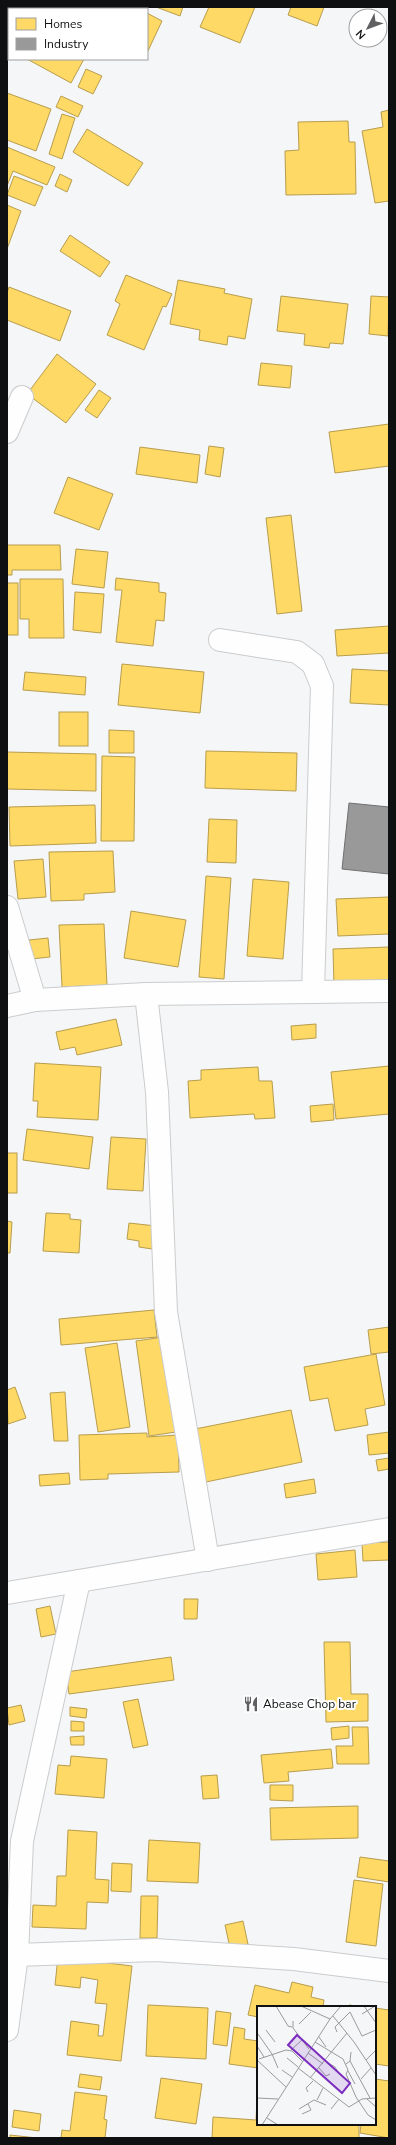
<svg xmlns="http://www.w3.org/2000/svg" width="396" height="2145" font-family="'Nunito Sans',sans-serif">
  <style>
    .homes { fill: #ffd966; stroke: #b79d4c }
    .industry { fill: #999; stroke: #707070 }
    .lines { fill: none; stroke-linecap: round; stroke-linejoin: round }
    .street-casing { stroke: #cbcccd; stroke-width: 24 }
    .highway-casing { stroke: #cbcccd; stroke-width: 24 }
    .street { stroke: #fefefe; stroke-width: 22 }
    .highway { stroke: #fefefe; stroke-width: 22 }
    .labels { text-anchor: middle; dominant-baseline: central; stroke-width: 4; stroke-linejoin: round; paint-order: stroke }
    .poi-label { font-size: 12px; fill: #0f1011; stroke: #fff; text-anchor: start }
    .inset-road { fill: none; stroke: #999a9c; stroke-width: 1 }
    .view { fill: #7b2cbf; fill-opacity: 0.15; stroke: #7b2cbf; stroke-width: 2 }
    .inset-edge { fill: none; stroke: #0f1011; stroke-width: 2 }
  </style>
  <rect width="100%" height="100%" fill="#f5f6f8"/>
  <g class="homes">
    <path d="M63,7H91L94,9H62Z"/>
    <path d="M109,7H137L136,9H113Z"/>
    <path d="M156,7H183L180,16Z"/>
    <path d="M209,7H255L240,43L200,27Z"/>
    <path d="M291,7H324L317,26L288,15Z"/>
    <path d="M147,13L162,21L147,53Z"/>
    <path d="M27,59H84L71,83Z"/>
    <path d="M86,69L102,76L93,94L78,87Z"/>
    <path d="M7,93L51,109L36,151L7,140Z"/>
    <path d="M61,96L83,106L78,117L56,107Z"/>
    <path d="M389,110V201L375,203L362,131L383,127L381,112Z"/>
    <path d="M62,114L75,118L62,159L49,154Z"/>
    <path d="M348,121L349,142H355L356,194L286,195L285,151L299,150L298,122Z"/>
    <path d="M87,129L143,163L128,186L73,152Z"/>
    <path d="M7,147L55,167L47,185L13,171L7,186Z"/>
    <path d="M60,174L72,180L67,192L55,186Z"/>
    <path d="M14,176L43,187L35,206L7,195Z"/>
    <path d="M7,205L21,211L7,249Z"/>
    <path d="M70,235L110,262L100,277L60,251Z"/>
    <path d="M126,275L172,294L166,307L163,306L144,350L107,335L120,304L115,301Z"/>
    <path d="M178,280L225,289L224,293L252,299L245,339L228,336L227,345L199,340L200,330L170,324Z"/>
    <path d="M9,287L71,311L60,341L7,320V293Z"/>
    <path d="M281,296L348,304L343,344L330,343L329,348L304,345L305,334L277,331Z"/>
    <path d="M371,296L389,297L388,336L369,334Z"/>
    <path d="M57,354L96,384L66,423L27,394Z"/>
    <path d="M261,363L292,366L290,388L258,385Z"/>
    <path d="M99,390L111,398L97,418L85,410Z"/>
    <path d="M389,424V466L335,473L329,432Z"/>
    <path d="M209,446L224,448L220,477L205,474Z"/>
    <path d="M140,447L200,455L197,483L136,474Z"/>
    <path d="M68,477L113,494L99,530L54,513Z"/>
    <path d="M291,515L302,611L277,614L266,518Z"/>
    <path d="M7,545H60L61,570H12V575H7Z"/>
    <path d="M76,549L108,552L104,588L72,584Z"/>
    <path d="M116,578L159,583V592L166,593L164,621L156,620L153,646L116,642L122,590H115Z"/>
    <path d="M20,579H63L64,638H29V619H20Z"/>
    <rect x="7" y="583" width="11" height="52"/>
    <path d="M75,592L104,594L101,633L73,630Z"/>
    <path d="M389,626V653L337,656L335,630Z"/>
    <path d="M122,664L204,672L200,713L118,705Z"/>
    <path d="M352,669L389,671V705L350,703Z"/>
    <path d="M25,672L86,677L85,695L23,690Z"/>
    <rect x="59" y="712" width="29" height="34"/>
    <path d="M109,730L134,731V753H109Z"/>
    <path d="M206,751L297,753L296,791L205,788Z"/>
    <path d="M7,752L96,754V791L7,789Z"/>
    <path d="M102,756L135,757L134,841H101Z"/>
    <path d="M95,805L96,843L10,846L9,807Z"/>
    <path d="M209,819L237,820L236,863L207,862Z"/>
    <path d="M113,851L115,892L84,894V900L51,901L49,852Z"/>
    <path d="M43,859L46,897L18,899L14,861Z"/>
    <path d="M206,876L231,878L224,979L199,977Z"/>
    <path d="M253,879L289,882L283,959L247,956Z"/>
    <path d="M389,897V934L338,936L336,899Z"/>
    <path d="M131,911L186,920L178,967L124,958Z"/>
    <path d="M104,924L107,985L62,987L59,925Z"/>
    <path d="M48,938L50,957L31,959L29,940Z"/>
    <path d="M389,947V984L334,986L333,949Z"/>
    <path d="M116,1019L122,1045L77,1055L75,1047L60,1050L56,1032Z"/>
    <path d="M316,1024V1038L292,1040L291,1026Z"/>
    <path d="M35,1063L101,1067L98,1120L37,1117L38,1101H33Z"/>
    <path d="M389,1066V1114L336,1119L331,1072Z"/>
    <path d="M258,1067L259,1081H272L275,1118L255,1119L254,1114L190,1118L188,1081L201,1080V1070Z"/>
    <path d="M333,1104L334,1120L311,1122L310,1106Z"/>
    <path d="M27,1129L93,1137L89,1169L23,1160Z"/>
    <path d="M111,1137L146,1139L143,1191L107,1189Z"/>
    <rect x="7" y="1153" width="10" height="40"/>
    <path d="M46,1213L70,1214V1219L81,1220L79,1253L43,1251Z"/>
    <path d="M7,1221L12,1222L10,1253H7Z"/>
    <path d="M129,1223L156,1226L152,1249L139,1247V1241L127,1239Z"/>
    <path d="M154,1310L157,1337L61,1345L59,1319Z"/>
    <path d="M389,1327V1352L371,1354L368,1330Z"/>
    <path d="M163,1337L176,1432L149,1436L136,1341Z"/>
    <path d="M117,1343L130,1427L98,1432L85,1348Z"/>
    <path d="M376,1354L385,1405L365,1409L368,1425L335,1431L328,1398L310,1401L304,1367Z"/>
    <path d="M15,1387L26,1418L8,1424L7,1390Z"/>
    <path d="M65,1392L68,1441H54L50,1393Z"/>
    <path d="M291,1410L302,1462L206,1482L195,1429Z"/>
    <path d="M389,1432V1453L369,1455L367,1435Z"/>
    <path d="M147,1433V1437L178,1435L179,1472L108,1474V1479L80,1480L79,1435Z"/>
    <path d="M389,1458V1469L378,1471L376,1460Z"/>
    <path d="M69,1473L70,1484L40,1486L39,1475Z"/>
    <path d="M314,1479L316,1493L286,1498L284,1484Z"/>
    <path d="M389,1542V1560L363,1561L362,1543Z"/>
    <path d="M355,1550L357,1577L318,1580L316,1554Z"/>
    <path d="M184,1599H198L197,1619H184Z"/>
    <path d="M50,1606L56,1634L41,1637L36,1609Z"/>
    <path d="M324,1642H350L351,1694H368V1721L326,1722Z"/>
    <path d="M171,1657L174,1680L69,1694L66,1672Z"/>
    <path d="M138,1699L148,1745L133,1748L123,1702Z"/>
    <path d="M21,1705L25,1721L9,1725L7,1708Z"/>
    <path d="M70,1707L87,1709L86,1718L70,1716Z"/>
    <path d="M71,1721L84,1722V1731H71Z"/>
    <path d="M349,1726V1738L332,1740L331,1728Z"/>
    <path d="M352,1727H368L369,1764H337L336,1746H353Z"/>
    <path d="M84,1736V1745H71L70,1737Z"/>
    <path d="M331,1749L333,1768L288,1772L289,1781L264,1783L261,1755Z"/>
    <path d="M71,1756L107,1759L104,1798L55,1794L58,1765L70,1766Z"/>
    <path d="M217,1775L219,1798L203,1799L201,1776Z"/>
    <path d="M270,1785H293V1801L270,1800Z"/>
    <path d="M358,1806V1838L271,1840L270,1808Z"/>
    <path d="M68,1830L97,1832L95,1879L109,1880L108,1903L87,1902L86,1929L32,1927L33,1905L56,1906L57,1876H66Z"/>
    <path d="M149,1840L200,1843L198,1883L147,1881Z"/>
    <path d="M360,1857L389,1861V1882L357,1877Z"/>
    <path d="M112,1863L132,1864L131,1892L111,1891Z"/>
    <path d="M354,1880L383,1884L376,1946L346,1942Z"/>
    <path d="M141,1896H158L157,1938H140Z"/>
    <path d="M243,1921L248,1944L230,1948L225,1925Z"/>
    <path d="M58,1957L132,1966L121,2061L67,2055L71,2021L99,2025L98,2036H103L107,2004L95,2003L98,1980L81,1977L80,1988L55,1985Z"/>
    <path d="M292,1982L313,1987L311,1997L324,2000L323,2007H258V2017L248,2015L255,1985L289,1993Z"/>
    <path d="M148,2005L208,2008L206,2059L146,2056Z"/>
    <path d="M349,2005L366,2007H349Z"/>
    <path d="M375,2008L389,2010V2066L375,2064Z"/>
    <path d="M216,2011L231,2013L227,2046L213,2044Z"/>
    <path d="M234,2027L245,2029L244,2039L258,2041V2068L229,2064Z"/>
    <path d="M80,2074L102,2077L100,2090L78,2087Z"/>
    <path d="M161,2078L202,2084L196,2124L155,2118Z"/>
    <path d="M258,2078V2124H359V2138H212L213,2117L256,2120Z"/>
    <path d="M375,2079L389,2081V2138L360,2133L361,2124H375Z"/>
    <path d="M75,2092L107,2096L104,2119L107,2120L105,2138H61L62,2130L70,2131Z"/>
    <path d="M14,2110L41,2114L39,2131L12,2127Z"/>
    <path d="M10,2135L37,2138H10Z"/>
  </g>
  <path class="industry" d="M349,803L389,807V874L342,869Z"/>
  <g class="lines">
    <g class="street-casing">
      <g id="street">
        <path d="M20,9L21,7"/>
        <path d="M7,28L9,25"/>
        <path d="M7,432L22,397"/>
        <path d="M220,640L297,652L313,664L322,686L313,992"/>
        <path d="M7,907L35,1000"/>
        <path d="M146,994L157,1092L166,1312L208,1560"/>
        <path d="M7,1006L35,1000L146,994L389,991"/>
        <path d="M17,1955L155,1950L294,1959L389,1971"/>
        <path d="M7,2030L17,1955L22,1841L79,1581"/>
      </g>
    </g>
    <g class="highway-casing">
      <path id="highway" d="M7,1593L389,1529"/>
    </g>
    <use href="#street" class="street"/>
    <use href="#highway" class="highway"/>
  </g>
  <defs>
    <g id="restaurant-bare" transform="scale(1.2)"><path d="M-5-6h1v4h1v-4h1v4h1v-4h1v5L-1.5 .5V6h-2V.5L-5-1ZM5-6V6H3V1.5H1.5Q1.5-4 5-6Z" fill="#606062" stroke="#fff" stroke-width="2.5" paint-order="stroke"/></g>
  </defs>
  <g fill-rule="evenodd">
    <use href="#restaurant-bare" x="251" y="1704"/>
  </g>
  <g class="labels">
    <g class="poi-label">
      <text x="263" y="1704">Abease Chop bar</text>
    </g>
  </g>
  <g transform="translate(257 2006)">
    <rect width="119" height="119" fill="#f5f6f8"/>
    <path class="inset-road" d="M19,0L31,20L35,21M107,0L119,17M105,8L118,0M76,10L97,36L119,69M73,13L84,0M36,15V22L52,43M42,18L54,6M9,24L18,36M80,26L78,21L93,6L105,30L119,24M1,28L15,48L21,62M62,31L69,41M58,36L86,53L91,64L89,68L99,91L111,109L119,114M0,40L7,51M34,44L45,34M51,47L66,58M30,52L41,61M2,53L29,44L35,45L45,55M0,54L29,81M109,54L119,44M68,55L78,61L83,69M93,55L113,92M89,58L93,55L94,46M41,62L92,101L105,93L119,92M62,62L69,70L73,68M25,64L35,71M91,65L98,78M53,72L90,27M104,73L114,62M51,86L49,82L56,75M0,92L21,93M110,93L119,101M60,94L66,82M42,103L57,94L69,99M74,103L82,93M45,108L54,104L51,98M10,112L21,119M5,119L73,13L44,0"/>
    <path class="view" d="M40,29L93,77L85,87L31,39Z"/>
    <rect width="119" height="119" class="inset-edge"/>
  </g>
  <rect width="396" height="2145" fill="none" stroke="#0f1011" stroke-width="16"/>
  <rect x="8" y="8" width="140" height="52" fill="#ffffff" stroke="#9f9fa0"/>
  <rect x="16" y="18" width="20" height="12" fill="#ffd966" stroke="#9f9fa0"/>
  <text x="44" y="28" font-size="12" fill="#0f1011">Homes</text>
  <rect x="16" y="38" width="20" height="12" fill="#999999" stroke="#9f9fa0"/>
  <text x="44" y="48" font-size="12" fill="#0f1011">Industry</text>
  <g transform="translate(368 28) rotate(228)"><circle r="19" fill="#ffffff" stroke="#9f9fa0"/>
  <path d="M0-3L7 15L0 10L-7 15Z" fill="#606062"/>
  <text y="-6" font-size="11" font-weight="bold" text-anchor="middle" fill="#0f1011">N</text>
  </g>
</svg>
